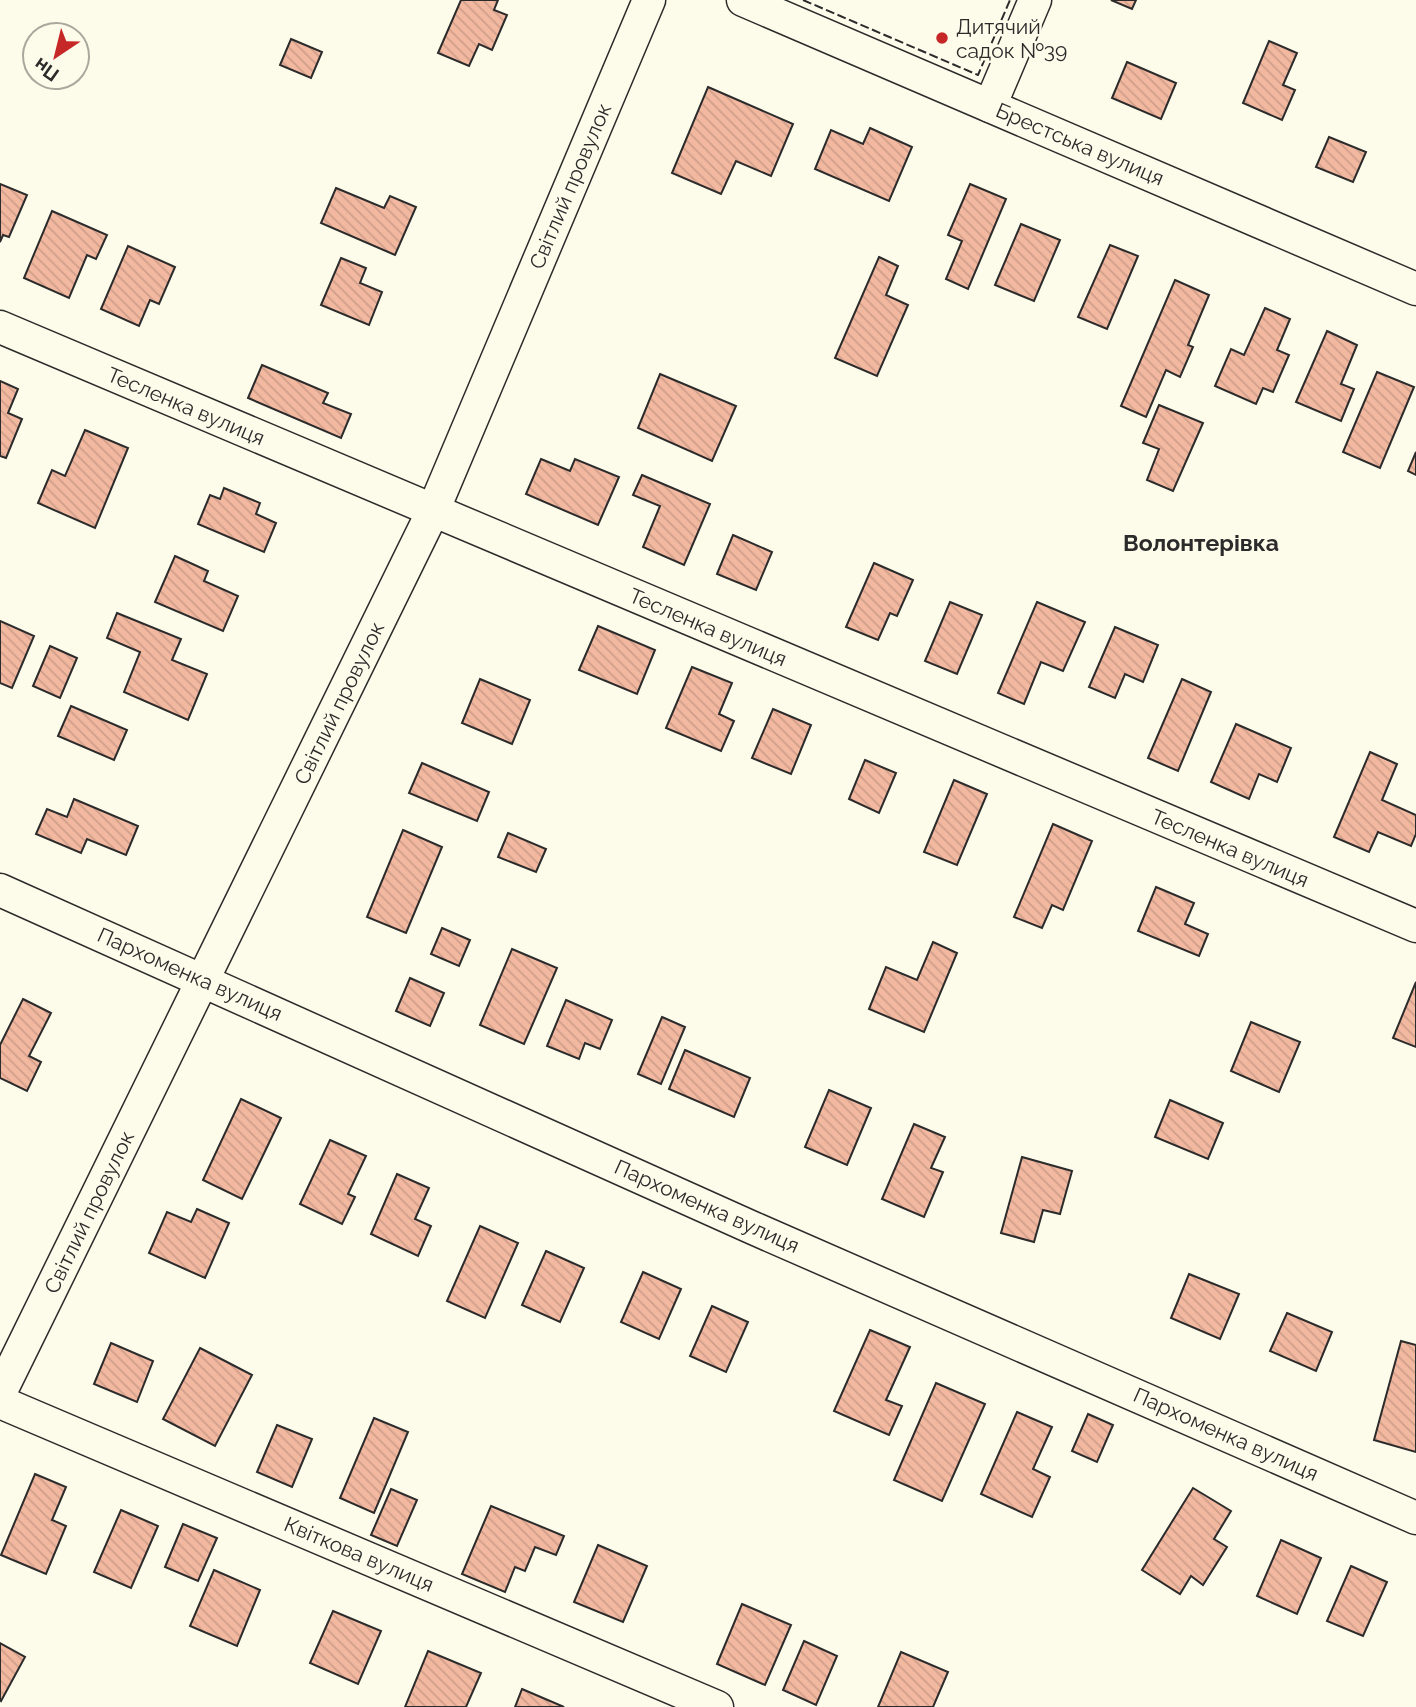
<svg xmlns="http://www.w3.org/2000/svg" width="1416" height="1707" font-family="Raleway,sans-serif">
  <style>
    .building { fill: url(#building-back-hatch); stroke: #2b2b2b; stroke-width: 2 }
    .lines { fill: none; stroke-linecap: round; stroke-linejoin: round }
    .street-casing { stroke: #2b2b2b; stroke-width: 35 }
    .street { stroke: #fdfbea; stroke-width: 32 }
    .fence { stroke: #2b2b2b; stroke-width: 2; stroke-dasharray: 9 3.5; stroke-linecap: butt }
    .poi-dot { fill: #c62828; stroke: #fdfbea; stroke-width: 2.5 }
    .labels { text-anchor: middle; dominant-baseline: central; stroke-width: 5; stroke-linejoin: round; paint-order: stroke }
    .poi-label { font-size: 21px; fill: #2b2b2b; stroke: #fdfbea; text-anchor: start }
    .street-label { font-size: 21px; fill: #2b2b2b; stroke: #fdfbea }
    .neighbourhood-label { font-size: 23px; font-weight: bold; fill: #2b2b2b; stroke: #fdfbea }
  </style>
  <defs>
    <pattern id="building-back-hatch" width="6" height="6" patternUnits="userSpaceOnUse" patternTransform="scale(1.75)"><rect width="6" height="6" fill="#f2b8a0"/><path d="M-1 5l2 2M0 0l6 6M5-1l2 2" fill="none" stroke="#d09e8a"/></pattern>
  </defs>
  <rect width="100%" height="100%" fill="#fdfbea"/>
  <g class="building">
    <path d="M461,0H498L494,10L507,15L492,50L479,44L469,66L438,53Z"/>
    <path d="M1111,0H1136L1132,9Z"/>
    <path d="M291,39L322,52L311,78L280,65Z"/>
    <path d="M1269,41L1297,53L1283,85L1295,90L1282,120L1243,103Z"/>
    <path d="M1127,62L1176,83L1161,119L1112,98Z"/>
    <path d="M708,87L793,124L771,176L736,161L721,194L672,173Z"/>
    <path d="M870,128L912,147L889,201L815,169L831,130L863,144Z"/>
    <path d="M1329,137L1366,152L1353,182L1316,167Z"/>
    <path d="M0,184L27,195L9,237L3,235L0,242Z"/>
    <path d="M970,184L1006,199L968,289L946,279L962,241L948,235Z"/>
    <path d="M336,188L384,208L390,196L416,207L395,255L321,223Z"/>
    <path d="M52,211L107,235L96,259L87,255L69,298L24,278Z"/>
    <path d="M1021,224L1060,240L1034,301L995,285Z"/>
    <path d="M1110,245L1138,256L1107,329L1078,317Z"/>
    <path d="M128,246L175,267L159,304L150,300L139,326L101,309Z"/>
    <path d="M879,257L898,266L886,295L908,305L877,376L835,358Z"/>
    <path d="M341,258L366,268L360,283L382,292L369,325L321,305Z"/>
    <path d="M1175,280L1209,295L1188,345L1193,347L1180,377L1166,370L1146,417L1121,406Z"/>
    <path d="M1265,308L1290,319L1277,350L1289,355L1273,392L1263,388L1256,404L1215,386L1231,349L1244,355Z"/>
    <path d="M1327,331L1357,345L1341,384L1354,389L1341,421L1296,402Z"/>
    <path d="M262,365L328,393L323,403L351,414L341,438L248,398Z"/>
    <path d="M1377,372L1414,387L1380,468L1343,452Z"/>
    <path d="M660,374L736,406L712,461L638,428Z"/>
    <path d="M0,381L18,389L8,413L22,419L6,458L0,456Z"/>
    <path d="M1159,405L1203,423L1173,491L1147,480L1159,449L1143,443Z"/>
    <path d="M85,430L128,448L95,528L38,503L52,470L65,476Z"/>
    <path d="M1416,452V475L1408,471Z"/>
    <path d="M541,459L570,471L575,459L619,477L598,525L526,494Z"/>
    <path d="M642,475L710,504L684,565L643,547L660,506L633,495Z"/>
    <path d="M224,488L260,503L256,514L276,523L264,552L198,524L210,495L220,499Z"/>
    <path d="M733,535L772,552L756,590L717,574Z"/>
    <path d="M175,556L208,571L204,581L238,596L223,631L155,602Z"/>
    <path d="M874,563L913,580L897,616L890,613L878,640L846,627Z"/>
    <path d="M950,602L982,615L957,674L925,661Z"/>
    <path d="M1037,602L1085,622L1063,671L1041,662L1024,704L998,693Z"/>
    <path d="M117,613L181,639L172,660L207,674L188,720L124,692L140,652L107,638Z"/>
    <path d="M0,621L34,636L12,688L0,683Z"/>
    <path d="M598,626L655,650L637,694L579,670Z"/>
    <path d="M1115,627L1158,645L1143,682L1125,674L1115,698L1089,687Z"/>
    <path d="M50,646L77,658L60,698L33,686Z"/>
    <path d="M692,667L732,683L719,714L734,721L721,751L666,728Z"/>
    <path d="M480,679L530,700L512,744L462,723Z"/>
    <path d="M1182,679L1211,692L1178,771L1148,758Z"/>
    <path d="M71,706L127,730L114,760L58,736Z"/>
    <path d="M773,709L811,725L791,774L752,758Z"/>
    <path d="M1236,724L1291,748L1277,782L1259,774L1249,799L1211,782Z"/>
    <path d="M1370,752L1397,764L1382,800L1416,815V834L1411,846L1378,832L1369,852L1334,837Z"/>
    <path d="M865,760L896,773L879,813L849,799Z"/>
    <path d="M422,763L489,792L477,821L409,793Z"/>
    <path d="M954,780L987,794L957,865L924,852Z"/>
    <path d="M74,799L138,826L126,855L87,839L81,853L36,834L47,809L67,817Z"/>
    <path d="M1053,824L1092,841L1063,910L1052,905L1042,928L1014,917Z"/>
    <path d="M403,830L442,847L406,933L367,917Z"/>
    <path d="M508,833L546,849L536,872L498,857Z"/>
    <path d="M1156,887L1194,903L1185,924L1208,934L1199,956L1138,931Z"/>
    <path d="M442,928L470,940L459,966L431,954Z"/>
    <path d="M933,942L957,953L924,1032L869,1009L886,967L917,980Z"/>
    <path d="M512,949L557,968L524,1044L480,1025Z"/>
    <path d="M410,978L444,993L430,1026L396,1011Z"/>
    <path d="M1416,982V1047L1393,1038Z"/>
    <path d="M23,999L51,1013L29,1056L41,1062L27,1091L0,1078V1045Z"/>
    <path d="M566,1000L612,1020L600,1049L585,1043L579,1059L547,1046Z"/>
    <path d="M662,1017L685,1027L661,1084L638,1074Z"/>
    <path d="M1251,1022L1300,1042L1279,1092L1231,1071Z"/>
    <path d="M685,1050L750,1078L734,1117L669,1089Z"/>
    <path d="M829,1090L871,1108L847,1165L805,1147Z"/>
    <path d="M241,1099L281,1118L242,1199L203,1180Z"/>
    <path d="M1170,1100L1223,1123L1208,1159L1155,1137Z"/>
    <path d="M914,1124L945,1137L931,1168L943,1172L924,1217L882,1199Z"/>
    <path d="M330,1140L366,1156L348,1194L355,1197L342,1224L300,1204Z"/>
    <path d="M1022,1157L1072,1171L1060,1214L1043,1210L1034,1242L1001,1233Z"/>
    <path d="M397,1174L429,1188L415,1219L431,1226L418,1256L371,1234Z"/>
    <path d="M197,1209L229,1223L205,1278L149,1253L167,1212L191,1222Z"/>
    <path d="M480,1226L518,1243L485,1318L447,1301Z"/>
    <path d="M546,1251L584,1268L560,1322L522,1305Z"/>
    <path d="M643,1272L681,1289L659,1339L621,1322Z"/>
    <path d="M1189,1274L1239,1294L1220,1339L1171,1318Z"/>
    <path d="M712,1306L748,1322L726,1372L690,1356Z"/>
    <path d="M1287,1313L1332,1332L1316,1371L1270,1351Z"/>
    <path d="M870,1330L910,1347L886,1400L902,1406L889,1435L834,1411Z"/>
    <path d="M1401,1341L1416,1345V1452L1374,1440Z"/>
    <path d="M111,1343L153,1361L137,1402L94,1384Z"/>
    <path d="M200,1348L252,1375L215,1446L163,1419Z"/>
    <path d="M936,1383L985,1404L942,1501L894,1480Z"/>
    <path d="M1017,1412L1052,1427L1033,1469L1050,1477L1032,1517L981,1494Z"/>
    <path d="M1088,1414L1113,1425L1097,1462L1072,1451Z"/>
    <path d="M374,1418L408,1432L374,1513L340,1498Z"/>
    <path d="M277,1425L312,1439L292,1487L257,1472Z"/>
    <path d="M35,1474L66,1487L52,1520L66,1526L46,1574L1,1555Z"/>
    <path d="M1193,1488L1231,1511L1214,1539L1227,1547L1203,1585L1191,1576L1180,1594L1142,1570Z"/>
    <path d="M391,1489L417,1500L397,1546L371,1535Z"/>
    <path d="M491,1506L564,1536L556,1555L535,1547L525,1571L515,1567L505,1592L462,1574Z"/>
    <path d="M121,1510L158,1526L131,1588L94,1572Z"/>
    <path d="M183,1524L217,1538L198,1581L165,1567Z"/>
    <path d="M1281,1540L1321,1558L1297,1614L1257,1596Z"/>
    <path d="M598,1545L647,1566L623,1622L574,1602Z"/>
    <path d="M1351,1566L1387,1582L1363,1636L1327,1621Z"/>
    <path d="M214,1570L260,1590L237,1646L190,1626Z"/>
    <path d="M742,1604L791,1625L765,1685L717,1664Z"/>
    <path d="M333,1611L381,1631L358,1684L310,1663Z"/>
    <path d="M804,1641L837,1656L816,1705L783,1690Z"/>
    <path d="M0,1643L25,1657L1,1701L0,1700Z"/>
    <path d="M428,1651L481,1673L466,1707H405Z"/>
    <path d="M901,1652L948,1672L933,1707H878Z"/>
    <path d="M522,1689L564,1707H515Z"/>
  </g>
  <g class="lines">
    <g class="street-casing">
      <g id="street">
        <path d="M743,0L1416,289"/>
        <path d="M990,106L1035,0"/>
        <path d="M0,327L1416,926"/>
        <path d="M0,890L753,1228L1416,1518"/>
        <path d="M0,1393L433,511L649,0"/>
        <path d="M0,1402L717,1707"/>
      </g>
    </g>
    <use href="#street" class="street"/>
    <path class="fence" d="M803,0L978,75L1010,0"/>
  </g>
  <circle class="poi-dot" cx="942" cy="38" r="7"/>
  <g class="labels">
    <g class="poi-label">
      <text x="956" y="26">Дитячий<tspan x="956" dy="24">садок №39</tspan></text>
    </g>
    <g class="street-label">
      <text transform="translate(1080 144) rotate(23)">Брестська вулиця</text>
      <text transform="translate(570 186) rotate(-67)">Світлий провулок</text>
      <text transform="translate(186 406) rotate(23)">Тесленка вулиця</text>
      <text transform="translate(708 627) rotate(23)">Тесленка вулиця</text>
      <text transform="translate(339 703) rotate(-64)">Світлий провулок</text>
      <text transform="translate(1230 848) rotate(23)">Тесленка вулиця</text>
      <text transform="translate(190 974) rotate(24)">Пархоменка вулиця</text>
      <text transform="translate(707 1206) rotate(24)">Пархоменка вулиця</text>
      <text transform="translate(89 1212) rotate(-64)">Світлий провулок</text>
      <text transform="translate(1226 1434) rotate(24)">Пархоменка вулиця</text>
      <text transform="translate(359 1554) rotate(23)">Квіткова вулиця</text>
    </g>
    <g class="neighbourhood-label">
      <text x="1201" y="542">Волонтерівка</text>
    </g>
  </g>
  <g transform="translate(56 56) rotate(215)"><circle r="33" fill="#fdfbea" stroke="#a9a89e" stroke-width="2"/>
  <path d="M0-5L12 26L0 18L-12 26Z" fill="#c62828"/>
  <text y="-10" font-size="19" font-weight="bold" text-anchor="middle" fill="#2b2b2b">Пн</text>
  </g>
</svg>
